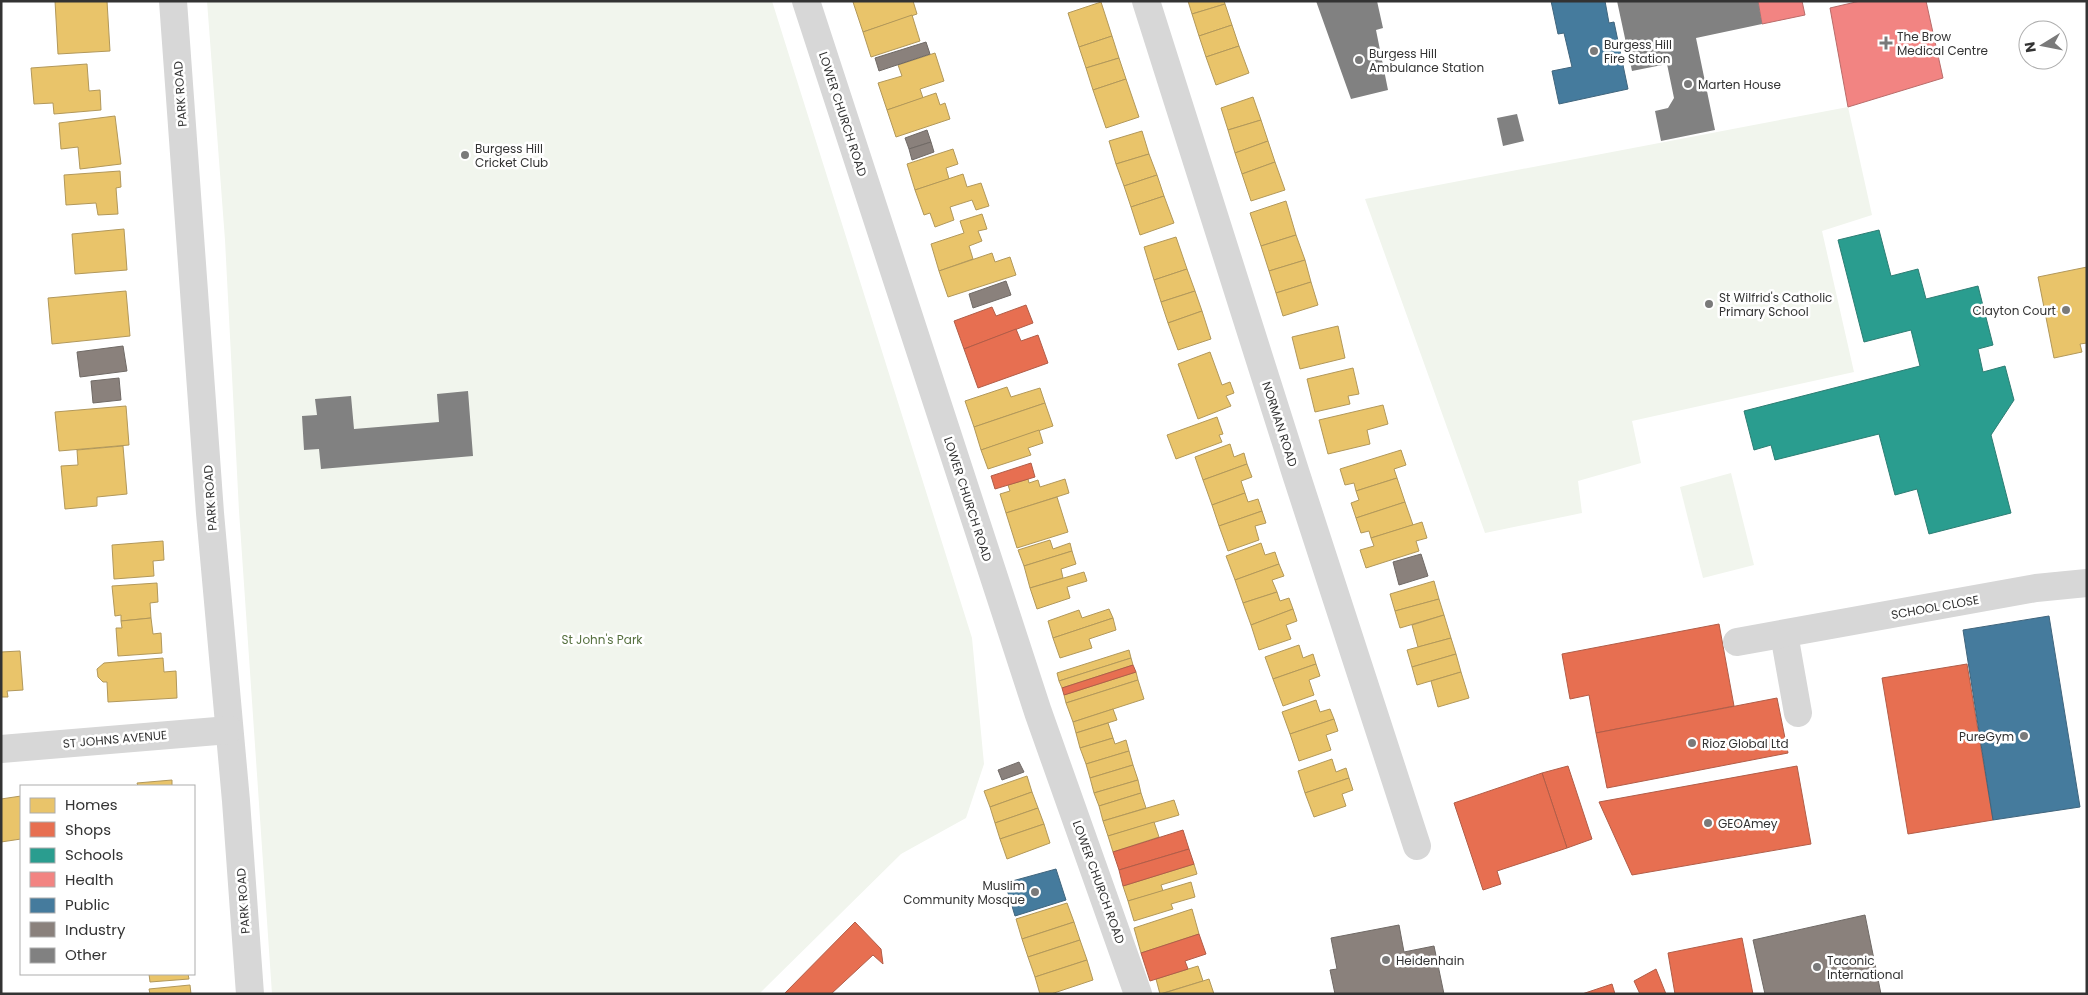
<svg xmlns="http://www.w3.org/2000/svg" width="2088" height="995" font-family="Poppins,sans-serif">
  <style>
    .green { fill: #f1f5ed }
    .homes { fill: #e9c46a; stroke: #b2985a }
    .shops { fill: #e76f51; stroke: #b15d48 }
    .schools { fill: #2a9d8f; stroke: #2d7d73 }
    .health { fill: #f28482; stroke: #b96c6a }
    .public { fill: #457b9d; stroke: #40657d }
    .industry { fill: #8a817c; stroke: #706a66 }
    .building { fill: #818181 }
    .lines { fill: none; stroke-linecap: round; stroke-linejoin: round }
    .minor { stroke: #d7d7d7; stroke-width: 28 }
    .poi-dot { fill: #7a7a7a; stroke: #fff; stroke-width: 2 }
    .labels { text-anchor: middle; dominant-baseline: central; stroke-width: 5; stroke-linejoin: round; paint-order: stroke }
    .poi-label { font-size: 12px; fill: #333; stroke: #fff; text-anchor: start }
    .street-label { font-size: 12px; fill: #333; stroke: #fff }
    .park-label { font-size: 12px; fill: #56703f; stroke: #fff }
  </style>
  <rect width="100%" height="100%" fill="#fff"/>
  <g class="green">
    <path d="M207,1H772L972,638L984,764L966,818L901,854L759,994H272L239,511L225,240Z"/>
    <path d="M1848,107L1872,215L1822,231L1854,372L1632,421L1641,463L1578,481L1582,513L1485,533L1365,199Z"/>
    <path d="M1731,473L1754,565L1703,578L1680,487Z"/>
  </g>
  <g class="homes">
    <path d="M55,1H107L110,51L58,54Z"/>
    <path d="M856,1H913L917,14L863,32L853,2Z"/>
    <path d="M1188,1H1224L1225,4L1192,14Z"/>
    <path d="M1101,2L1112,36L1079,47L1068,13Z"/>
    <path d="M1225,4L1232,25L1199,36L1192,14Z"/>
    <path d="M912,15L920,41L871,57L863,32Z"/>
    <path d="M1232,25L1239,46L1206,57L1199,36Z"/>
    <path d="M1112,36L1119,58L1086,68L1079,47Z"/>
    <path d="M1239,46L1249,73L1216,85L1206,57Z"/>
    <path d="M935,53L944,81L920,89L923,98L887,110L878,83L902,76L898,65Z"/>
    <path d="M1119,58L1126,79L1093,90L1086,68Z"/>
    <path d="M87,64L89,91L100,90L101,110L54,114L53,103L34,104L31,68Z"/>
    <path d="M1126,79L1139,117L1106,128L1093,90Z"/>
    <path d="M936,93L940,105L945,103L950,119L896,137L887,110Z"/>
    <path d="M1253,97L1261,120L1228,130L1221,108Z"/>
    <path d="M115,116L121,164L80,169L78,147L61,149L59,123Z"/>
    <path d="M1261,120L1268,141L1235,153L1228,130Z"/>
    <path d="M1142,131L1149,154L1116,164L1109,141Z"/>
    <path d="M1268,141L1275,162L1242,174L1235,153Z"/>
    <path d="M953,149L958,164L946,168L949,179L915,190L907,164Z"/>
    <path d="M1149,154L1157,175L1124,186L1116,164Z"/>
    <path d="M1275,162L1285,190L1251,201L1242,174Z"/>
    <path d="M120,171L121,187L116,188L118,214L98,215L96,203L66,205L64,175Z"/>
    <path d="M963,174L967,187L981,183L989,206L976,210L972,200L950,207L954,220L935,227L930,213L924,215L915,190Z"/>
    <path d="M1157,175L1164,196L1131,207L1124,186Z"/>
    <path d="M1164,196L1174,223L1140,235L1131,207Z"/>
    <path d="M1286,201L1296,235L1261,246L1250,213Z"/>
    <path d="M982,214L987,229L978,231L982,241L969,246L973,259L939,271L931,244L964,233L960,221Z"/>
    <path d="M124,229L127,270L75,274L72,234Z"/>
    <path d="M1296,235L1305,260L1269,271L1261,246Z"/>
    <path d="M1176,237L1187,269L1154,280L1144,247Z"/>
    <path d="M992,253L995,262L1010,257L1016,275L948,297L939,271Z"/>
    <path d="M1305,260L1311,282L1276,293L1269,271Z"/>
    <path d="M2087,267V343L2080,344L2082,352L2054,358L2038,277Z"/>
    <path d="M1187,269L1195,291L1161,302L1154,280Z"/>
    <path d="M1311,282L1318,305L1283,316L1276,293Z"/>
    <path d="M126,291L130,336L52,344L48,298Z"/>
    <path d="M1195,291L1202,311L1168,323L1161,302Z"/>
    <path d="M1202,311L1211,339L1178,350L1168,323Z"/>
    <path d="M1338,326L1345,358L1300,369L1292,337Z"/>
    <path d="M1210,352L1222,385L1230,382L1234,393L1226,396L1231,406L1198,419L1178,364Z"/>
    <path d="M1353,368L1359,394L1348,396L1350,404L1315,412L1307,379Z"/>
    <path d="M1007,387L1011,397L1040,388L1045,403L974,427L965,401Z"/>
    <path d="M1045,403L1053,426L981,450L974,427Z"/>
    <path d="M1383,405L1388,424L1367,430L1370,444L1328,454L1319,420Z"/>
    <path d="M126,406L129,445L59,451L55,412Z"/>
    <path d="M1217,417L1223,434L1219,435L1222,442L1176,459L1167,435Z"/>
    <path d="M1039,430L1043,443L1028,448L1031,455L988,469L981,450Z"/>
    <path d="M1230,444L1234,457L1244,453L1247,464L1203,480L1195,457Z"/>
    <path d="M123,446L127,494L97,497V506L65,509L61,466L78,465L77,450Z"/>
    <path d="M1401,450L1406,465L1394,469L1397,478L1356,491L1354,483L1345,485L1340,469Z"/>
    <path d="M1247,464L1252,477L1241,481L1245,493L1212,505L1203,480Z"/>
    <path d="M1397,478L1405,502L1356,518L1351,503L1359,500L1356,491Z"/>
    <path d="M1028,479L1029,483L1038,480L1040,487L1065,479L1069,493L1006,513L1000,494L1010,491L1008,485Z"/>
    <path d="M1245,493L1248,502L1258,499L1262,511L1219,526L1212,505Z"/>
    <path d="M1057,497L1068,532L1017,548L1006,513Z"/>
    <path d="M1405,502L1413,525L1371,538L1369,531L1361,533L1356,518Z"/>
    <path d="M1262,511L1266,523L1255,526L1259,540L1228,551L1219,526Z"/>
    <path d="M1422,522L1427,538L1416,541L1419,551L1366,568L1360,550L1374,546L1371,538Z"/>
    <path d="M1050,540L1053,549L1070,543L1072,551L1024,566L1018,550Z"/>
    <path d="M163,541L164,560L153,561L154,576L114,579L112,545Z"/>
    <path d="M1261,543L1265,555L1275,552L1279,564L1235,580L1226,556Z"/>
    <path d="M1072,551L1076,564L1061,569L1063,578L1030,588L1024,566Z"/>
    <path d="M1279,564L1284,576L1272,580L1277,592L1243,603L1235,580Z"/>
    <path d="M1084,572L1087,581L1067,587L1070,598L1037,609L1030,588Z"/>
    <path d="M1434,581L1439,599L1395,611L1390,594Z"/>
    <path d="M157,583L158,602L150,603L151,618L121,621V615L115,616L112,586Z"/>
    <path d="M1277,592L1280,601L1289,598L1293,609L1251,625L1243,603Z"/>
    <path d="M1439,599L1444,615L1400,628L1395,611Z"/>
    <path d="M1109,609L1113,618L1053,638L1048,621L1079,610L1082,618Z"/>
    <path d="M1293,609L1297,621L1286,625L1291,639L1259,650L1251,625Z"/>
    <path d="M1444,615L1451,638L1418,647L1412,625Z"/>
    <path d="M151,618L153,634L161,633L162,653L118,656L116,628H122L121,621Z"/>
    <path d="M1113,618L1116,630L1089,639L1092,648L1060,658L1053,638Z"/>
    <path d="M1451,638L1456,654L1412,667L1407,650Z"/>
    <path d="M1299,645L1303,658L1313,654L1316,664L1273,679L1265,657Z"/>
    <path d="M1129,650L1131,658L1059,681L1057,673Z"/>
    <path d="M20,651L23,690L7,691L8,697H1V652Z"/>
    <path d="M1456,654L1461,672L1417,685L1412,667Z"/>
    <path d="M163,658L164,672L176,671L177,698L108,702L107,682H103L98,677L97,669L104,663Z"/>
    <path d="M1131,658L1133,665L1062,688L1059,681Z"/>
    <path d="M1316,664L1320,676L1309,680L1314,695L1283,706L1273,679Z"/>
    <path d="M1136,672L1138,680L1066,703L1064,695Z"/>
    <path d="M1461,672L1469,698L1438,707L1431,681Z"/>
    <path d="M1138,680L1144,699L1073,722L1066,703Z"/>
    <path d="M1316,700L1320,712L1330,709L1334,719L1290,734L1282,712Z"/>
    <path d="M1113,709L1117,720L1076,733L1073,722Z"/>
    <path d="M1334,719L1338,731L1326,735L1331,750L1299,761L1290,734Z"/>
    <path d="M1108,723L1113,738L1080,748L1076,733Z"/>
    <path d="M1113,738L1115,744L1126,740L1129,751L1086,764L1080,748Z"/>
    <path d="M1129,751L1133,765L1090,778L1086,764Z"/>
    <path d="M1332,759L1336,772L1346,768L1349,778L1305,793L1298,771Z"/>
    <path d="M1133,765L1138,780L1094,793L1090,778Z"/>
    <path d="M1027,776L1032,792L990,807L984,791Z"/>
    <path d="M1349,778L1353,790L1342,794L1346,806L1314,817L1305,793Z"/>
    <path d="M172,780V786H138L137,783Z"/>
    <path d="M1138,780L1141,793L1099,806L1094,793Z"/>
    <path d="M1032,792L1038,808L995,823L990,807Z"/>
    <path d="M1141,793L1146,808L1103,821L1099,806Z"/>
    <path d="M21,796V839L1,842V799Z"/>
    <path d="M1174,800L1179,815L1108,836L1103,821Z"/>
    <path d="M1038,808L1044,824L1000,839L995,823Z"/>
    <path d="M1154,822L1159,837L1113,852L1108,836Z"/>
    <path d="M1044,824L1050,843L1007,859L1000,839Z"/>
    <path d="M1194,864L1197,874L1161,885L1163,891L1128,901L1123,886Z"/>
    <path d="M1191,882L1195,897L1171,904L1173,909L1134,921L1128,901Z"/>
    <path d="M1067,903L1074,922L1022,939L1016,919Z"/>
    <path d="M1192,909L1199,934L1141,953L1134,928Z"/>
    <path d="M1074,922L1080,940L1028,957L1022,939Z"/>
    <path d="M1080,940L1087,960L1035,977L1028,957Z"/>
    <path d="M1087,960L1093,980L1051,994H1040L1035,977Z"/>
    <path d="M1198,966L1203,981L1160,994L1156,979Z"/>
    <path d="M149,974H188L189,979L150,982Z"/>
    <path d="M1209,979L1214,994H1161L1203,981Z"/>
    <path d="M190,985L191,994H150L149,989Z"/>
  </g>
  <g class="shops">
    <path d="M1026,305L1033,323L964,349L954,321L992,307L996,316Z"/>
    <path d="M1016,329L1021,341L1038,335L1048,363L978,388L964,349Z"/>
    <path d="M1031,463L1035,477L995,489L991,476Z"/>
    <path d="M1719,624L1734,706L1596,733L1589,695L1570,699L1562,654Z"/>
    <path d="M1967,664L1993,820L1908,834L1882,678Z"/>
    <path d="M1133,665L1136,672L1064,695L1062,688Z"/>
    <path d="M1777,698L1788,753L1607,788L1596,733Z"/>
    <path d="M1568,766L1592,839L1567,848L1542,773Z"/>
    <path d="M1797,766L1811,844L1632,875L1599,802Z"/>
    <path d="M1542,773L1567,848L1497,871L1501,884L1483,890L1454,803Z"/>
    <path d="M1183,830L1189,849L1119,870L1113,852Z"/>
    <path d="M1189,849L1194,864L1123,886L1119,870Z"/>
    <path d="M855,922L881,949L883,964L873,955L831,994H784Z"/>
    <path d="M1199,934L1206,954L1185,961L1188,969L1150,981L1141,953Z"/>
    <path d="M1742,938L1753,994H1675L1668,953Z"/>
    <path d="M1656,969L1666,994H1640L1634,981Z"/>
    <path d="M1612,984L1615,994H1582Z"/>
  </g>
  <path class="schools" d="M1879,230L1891,276L1918,269L1926,299L1978,286L1993,345L1978,349L1983,372L2005,366L2014,400L1991,435L2011,513L1929,534L1917,489L1895,495L1879,434L1775,460L1771,445L1754,450L1744,411L1920,366L1911,330L1864,342L1838,240Z"/>
  <g class="health">
    <path d="M1758,1H1802L1805,15L1762,24Z"/>
    <path d="M1860,1H1926L1943,78L1848,107L1830,8Z"/>
  </g>
  <g class="public">
    <path d="M1551,1H1605L1609,23L1614,22L1628,89L1559,104L1552,71L1572,67L1564,33L1558,34Z"/>
    <path d="M2049,616L2080,807L1993,820L1963,630Z"/>
    <path d="M1056,869L1066,900L1015,916L1005,883Z"/>
  </g>
  <g class="industry">
    <path d="M926,42L930,54L879,71L875,58Z"/>
    <path d="M927,130L931,142L909,149L905,138Z"/>
    <path d="M931,142L934,152L912,160L909,149Z"/>
    <path d="M1006,281L1011,295L973,308L969,294Z"/>
    <path d="M123,346L127,371L80,377L77,352Z"/>
    <path d="M119,378L121,400L93,403L91,381Z"/>
    <path d="M1421,554L1428,576L1399,585L1393,562Z"/>
    <path d="M1019,762L1024,772L1002,780L998,770Z"/>
    <path d="M1865,915L1881,994H1765L1753,940Z"/>
    <path d="M1399,925L1404,952L1434,946L1444,994H1335L1330,970L1337,969L1331,938Z"/>
  </g>
  <g class="building">
    <path d="M1316,1H1377L1383,28L1376,30L1388,90L1351,99Z"/>
    <path d="M1617,1H1758L1762,24L1696,38L1715,130L1661,141L1655,111L1668,108L1674,98L1667,64L1632,71Z"/>
    <path d="M1517,114L1524,141L1503,146L1497,118Z"/>
    <path d="M468,391L473,456L321,469L319,449L304,450L302,416L317,415L315,399L351,396L354,429L439,422L437,394Z"/>
  </g>
  <g class="lines">
    <g class="minor">
      <path d="M173,1L210,513L236,801L250,994"/>
      <path d="M806,1L1038,712L1138,994"/>
      <path d="M1146,1L1296,474L1417,846"/>
      <path d="M1784,634L1798,713"/>
      <path d="M1737,642L2036,588L2087,583"/>
      <path d="M1,749L229,730"/>
    </g>
  </g>
  <g class="poi-dot">
    <path d="M1883.5 35.5h5v5h5v5h-5v5h-5v-5h-5v-5h5z"/>
    <circle cx="1594" cy="51" r="5"/>
    <circle cx="1359" cy="60" r="5"/>
    <circle cx="1688" cy="84" r="5"/>
    <circle cx="465" cy="155" r="5"/>
    <circle cx="1709" cy="304" r="5"/>
    <circle cx="2066" cy="310" r="5"/>
    <circle cx="2024" cy="736" r="5"/>
    <circle cx="1692" cy="743" r="5"/>
    <circle cx="1708" cy="823" r="5"/>
    <circle cx="1035" cy="892" r="5"/>
    <circle cx="1386" cy="960" r="5"/>
    <circle cx="1817" cy="967" r="5"/>
  </g>
  <g class="labels">
    <g class="poi-label">
      <text x="1897" y="36">The Brow<tspan x="1897" dy="14">Medical Centre</tspan></text>
      <text x="1604" y="44">Burgess Hill<tspan x="1604" dy="14">Fire Station</tspan></text>
      <text x="1369" y="53">Burgess Hill<tspan x="1369" dy="14">Ambulance Station</tspan></text>
      <text x="1698" y="84">Marten House</text>
      <text x="475" y="148">Burgess Hill<tspan x="475" dy="14">Cricket Club</tspan></text>
      <text x="1719" y="297">St Wilfrid's Catholic<tspan x="1719" dy="14">Primary School</tspan></text>
      <text x="2056" y="310" text-anchor="end">Clayton Court</text>
      <text x="2014" y="736" text-anchor="end">PureGym</text>
      <text x="1702" y="743">Rioz Global Ltd</text>
      <text x="1718" y="823">GEOAmey</text>
      <text x="1025" y="885" text-anchor="end">Muslim<tspan x="1025" dy="14">Community Mosque</tspan></text>
      <text x="1396" y="960">Heidenhain</text>
      <text x="1827" y="960">Taconic<tspan x="1827" dy="14">International</tspan></text>
    </g>
    <g class="street-label">
      <text transform="translate(180 94) rotate(-94)">PARK ROAD</text>
      <text transform="translate(843 114) rotate(72)">LOWER CHURCH ROAD</text>
      <text transform="translate(1280 424) rotate(72)">NORMAN ROAD</text>
      <text transform="translate(210 498) rotate(-94)">PARK ROAD</text>
      <text transform="translate(968 499) rotate(72)">LOWER CHURCH ROAD</text>
      <text transform="translate(1935 607) rotate(-10)">SCHOOL CLOSE</text>
      <text transform="translate(115 739) rotate(-5)">ST JOHNS AVENUE</text>
      <text transform="translate(1099 882) rotate(70)">LOWER CHURCH ROAD</text>
      <text transform="translate(243 901) rotate(-94)">PARK ROAD</text>
    </g>
    <g class="park-label">
      <text x="602" y="639">St John's Park</text>
    </g>
  </g>
  <rect width="2088" height="995" fill="none" stroke="#333333" stroke-width="5"/>
  <rect x="20" y="785" width="175" height="190" fill="#ffffff" stroke="#adadad"/>
  <rect x="30" y="798" width="25" height="15" fill="#e9c46a" stroke="#adadad"/>
  <text x="65" y="810" font-size="15" fill="#333333">Homes</text>
  <rect x="30" y="822" width="25" height="15" fill="#e76f51" stroke="#adadad"/>
  <text x="65" y="835" font-size="15" fill="#333333">Shops</text>
  <rect x="30" y="848" width="25" height="15" fill="#2a9d8f" stroke="#adadad"/>
  <text x="65" y="860" font-size="15" fill="#333333">Schools</text>
  <rect x="30" y="872" width="25" height="15" fill="#f28482" stroke="#adadad"/>
  <text x="65" y="885" font-size="15" fill="#333333">Health</text>
  <rect x="30" y="898" width="25" height="15" fill="#457b9d" stroke="#adadad"/>
  <text x="65" y="910" font-size="15" fill="#333333">Public</text>
  <rect x="30" y="922" width="25" height="15" fill="#8a817c" stroke="#adadad"/>
  <text x="65" y="935" font-size="15" fill="#333333">Industry</text>
  <rect x="30" y="948" width="25" height="15" fill="#818181" stroke="#adadad"/>
  <text x="65" y="960" font-size="15" fill="#333333">Other</text>
  <g transform="translate(2043 45) rotate(260)"><circle r="24" fill="#ffffff" stroke="#adadad"/>
  <path d="M0-4L9 19L0 12L-9 19Z" fill="#7a7a7a"/>
  <text y="-8" font-size="14" font-weight="bold" text-anchor="middle" fill="#333333">N</text>
  </g>
</svg>
